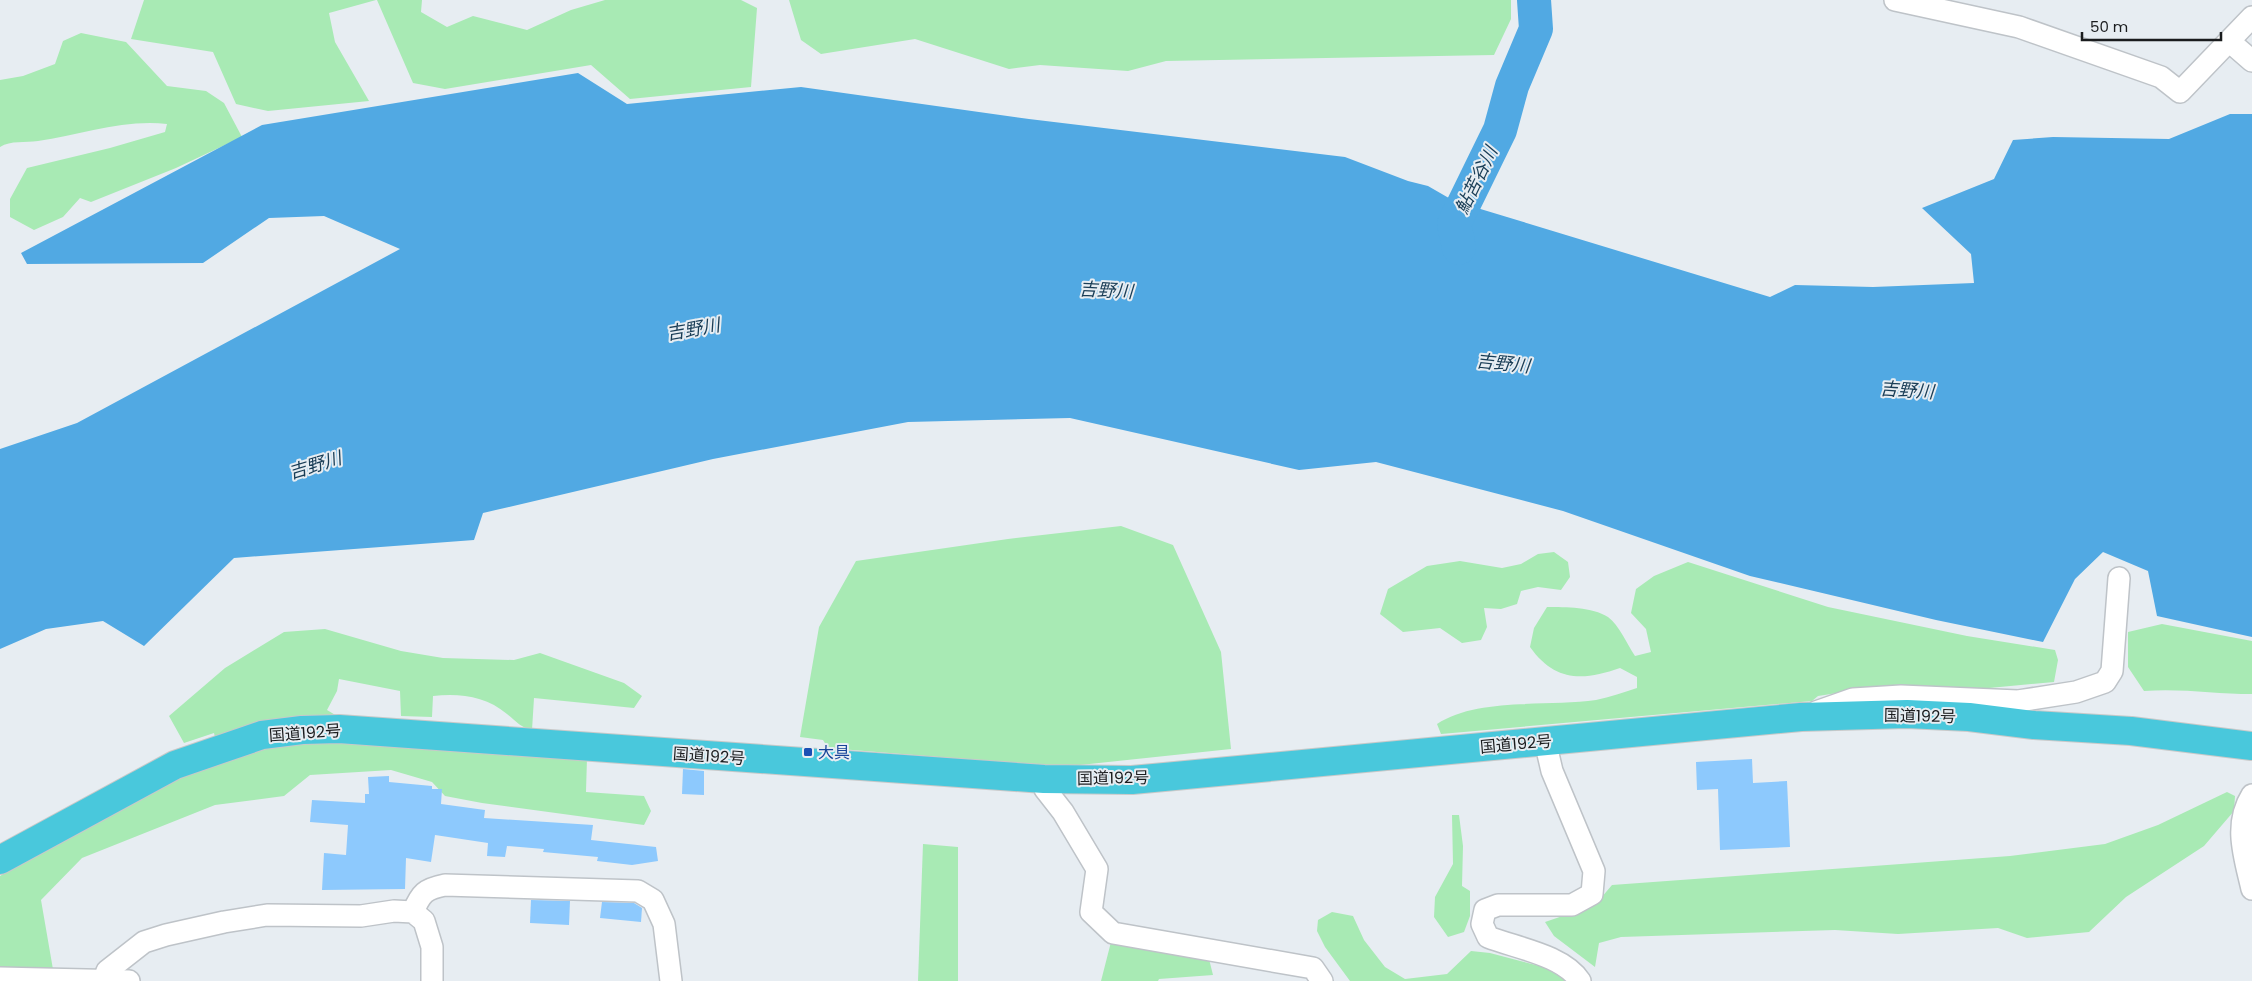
<svg xmlns="http://www.w3.org/2000/svg" width="2252" height="981" font-family="Poppins,'Noto Sans JP',sans-serif">
  <style>
    .green { fill: #a8eab4 }
    .water { fill: #51a9e3 }
    .lines { fill: none; stroke-linecap: round; stroke-linejoin: round }
    .river { stroke: #51a9e3; stroke-width: 34 }
    .building { fill: #8dc9fd }
    .street-casing { stroke: #bec3c8; stroke-width: 24 }
    .highway-casing { stroke: #c8c9c9; stroke-width: 30 }
    .street { stroke: #fff; stroke-width: 21 }
    .highway { stroke: #49c8dc; stroke-width: 28 }
    .transit-dot { fill: #1a4fb4; stroke: #e7edf2; stroke-width: 2 }
    .labels { text-anchor: middle; dominant-baseline: central; stroke-width: 4; stroke-linejoin: round; paint-order: stroke }
    .street-label { font-size: 16px; fill: #1a1c1e; stroke: #e7edf2 }
    .transit-label { font-size: 16px; fill: #164399; stroke: #e7edf2; text-anchor: start }
    .water-label { font-size: 18px; font-style: italic; fill: #193d56; stroke: #e7edf2 }
  </style>
  <rect width="100%" height="100%" fill="#e7edf2"/>
  <g class="green">
    <path d="M144,0H376L329,13L335,42L369,101L268,111L236,104L213,52L131,39Z"/>
    <path d="M377,0H422L421,12L447,27L473,16L527,30L571,10L605,0H741L757,8L751,87L630,99L591,65L445,89L413,83Z"/>
    <path d="M789,0H1511V19L1494,55L1166,61L1128,71L1040,65L1009,69L915,39L821,54L801,40Z"/>
    <path d="M81,33L126,42L167,86L206,91L224,103L242,137L176,168L91,202L80,198L63,217L34,230L10,217V199L27,168L110,148L165,132L167,124C124,119 80,135 38,141C25,143 11,140 0,147V80L23,76L55,64L63,41Z"/>
    <path d="M1121,526L1173,545L1221,652L1231,749L1061,767L828,748L823,740L800,737L819,627L856,561L1008,539Z"/>
    <path d="M1554,552L1568,562L1570,577L1561,590L1538,587L1521,591L1517,604L1501,609L1484,608L1487,627L1481,640L1462,643L1440,628L1403,632L1380,614L1388,589L1427,566L1460,561L1502,568L1521,564L1538,554Z"/>
    <path d="M1688,562L1828,607L1967,636L2055,650L2058,660L2054,682L1968,690L1882,686L1818,696L1812,701L1441,734L1437,724C1477,697 1549,707 1596,700C1610,697 1624,692 1637,688V677L1620,668C1583,681 1555,682 1530,647L1534,628L1547,607C1566,607 1592,607 1608,617C1619,625 1627,644 1635,656L1651,652L1646,629L1631,613L1636,589L1654,576Z"/>
    <path d="M2162,624L2252,641V694C2216,694 2180,688 2144,691L2128,667V632Z"/>
    <path d="M325,629L401,651L443,658L514,660L540,653L624,683L642,696L634,708L534,698L532,730C521,728 516,721 507,714C486,696 459,693 433,696L432,717L401,716L400,691L339,679L337,691L327,710L382,743L587,758L586,792L644,796L651,811L644,825L482,803L445,796L432,782L391,770L310,775L284,796L215,805L82,858L41,900L55,981H0V876L87,823L220,758L214,733L184,743L169,716L225,668L284,632Z"/>
    <path d="M2227,792L2235,796L2234,811L2204,846L2126,897L2089,932L2027,938L1998,928L1898,934L1835,930L1621,937L1599,943L1595,967L1554,936L1545,922L1595,905L1612,885L2010,856L2105,844L2158,825Z"/>
    <path d="M1452,815H1459L1463,846L1462,886L1470,891V916L1464,932L1448,937L1434,917L1435,897L1453,864Z"/>
    <path d="M923,844L958,847V981H918Z"/>
    <path d="M1332,912L1353,916L1364,940L1385,967L1405,979L1447,974L1471,951L1490,953L1555,970L1566,981H1350L1325,947L1317,931L1318,920Z"/>
    <path d="M1111,942L1209,959L1213,975L1159,979L1158,981H1101Z"/>
  </g>
  <path class="water" d="M578,73L627,104L801,87L1029,119L1345,157L1408,181L1428,186L1454,201L1770,297L1795,285L1873,287L1974,283L1971,254L1922,208L1994,179L2013,140L2053,137L2169,139L2230,114H2252V637L2157,616L2148,571L2103,552L2075,579L2043,642L1936,620L1750,576L1563,511L1376,462L1299,470L1070,418L908,422L713,459L483,513L474,540L234,558L144,646L103,621L46,629L0,649V449L77,423L400,249L324,216L269,218L203,263L27,264L21,253L262,125Z"/>
  <g class="lines">
    <path class="river" d="M1459,248L1454,224L1500,130L1512,86L1536,29L1534,0"/>
  </g>
  <g class="building">
    <path d="M1752,759L1753,783L1787,781L1790,847L1720,850L1718,789L1697,790L1696,762Z"/>
    <path d="M683,769L704,771V795L682,794Z"/>
    <path d="M389,776V782L432,786V789H442L441,804L485,810L484,818L593,825L591,840L656,847L658,861L632,865L597,861L598,857L543,852L544,849L507,846L505,857L487,856L488,843L435,835L431,862L406,858L405,889L322,890L324,853L346,855L348,825L310,822L312,800L365,803V794H369L368,777Z"/>
    <path d="M531,900L570,901L569,925L530,923Z"/>
    <path d="M602,902L634,903L642,908L641,922L600,918Z"/>
  </g>
  <g class="lines">
    <g class="street-casing">
      <g id="street">
        <path d="M1895,0L2019,27L2161,77L2180,92L2252,17"/>
        <path d="M2229,41L2252,61"/>
        <path d="M1816,712L1853,699L1901,696L2018,701L2076,692L2105,682L2112,671L2119,578"/>
        <path d="M1545,741L1552,771L1594,871L1592,894L1572,905H1498L1485,910L1482,924L1488,937C1516,948 1563,955 1580,981"/>
        <path d="M1044,779L1045,789L1063,812L1097,869L1091,912L1113,933L1313,968L1322,981"/>
        <path d="M2252,795C2233,825 2245,858 2252,889"/>
        <path d="M413,912C421,893 425,889 445,885L638,891L653,900L664,924L671,981"/>
        <path d="M0,978L129,981"/>
        <path d="M104,980L107,971L144,942L166,935L224,922L267,915L361,916L394,911L413,912L424,921L432,947V981"/>
      </g>
    </g>
    <g class="highway-casing">
      <path id="highway" d="M0,860L175,765L262,735L302,730L339,729L1044,779L1132,780L1801,717L1907,714L1969,717L2034,725L2131,731L2252,746"/>
    </g>
    <use href="#street" class="street"/>
    <use href="#highway" class="highway"/>
  </g>
  <rect class="transit-dot" x="803" y="747" width="10" height="10" rx="2.5"/>
  <g class="labels">
    <g class="street-label">
      <text transform="translate(1920 716) rotate(1)">国道192号</text>
      <text transform="translate(305 733) rotate(-4)">国道192号</text>
      <text transform="translate(1516 744) rotate(-5)">国道192号</text>
      <text transform="translate(709 756) rotate(4)">国道192号</text>
      <text transform="translate(1113 778) rotate(-1)">国道192号</text>
    </g>
    <g class="transit-label">
      <text x="818" y="752">大具</text>
    </g>
    <g class="water-label">
      <text transform="translate(1476 180) rotate(-64)">鮎苦谷川</text>
      <text transform="translate(1106 290) rotate(3)">吉野川</text>
      <text transform="translate(693 329) rotate(-10)">吉野川</text>
      <text transform="translate(1503 363) rotate(6)">吉野川</text>
      <text transform="translate(1907 390) rotate(4)">吉野川</text>
      <text transform="translate(315 465) rotate(-17)">吉野川</text>
    </g>
  </g>
  <path d="M2082 32v8h139v-8" fill="none" stroke="#1a1c1e" stroke-width="2.5"/>
  <text x="2090" y="32" font-size="15" fill="#1a1c1e" stroke="#e7edf2" stroke-width="4" paint-order="stroke">50 m</text>
</svg>
